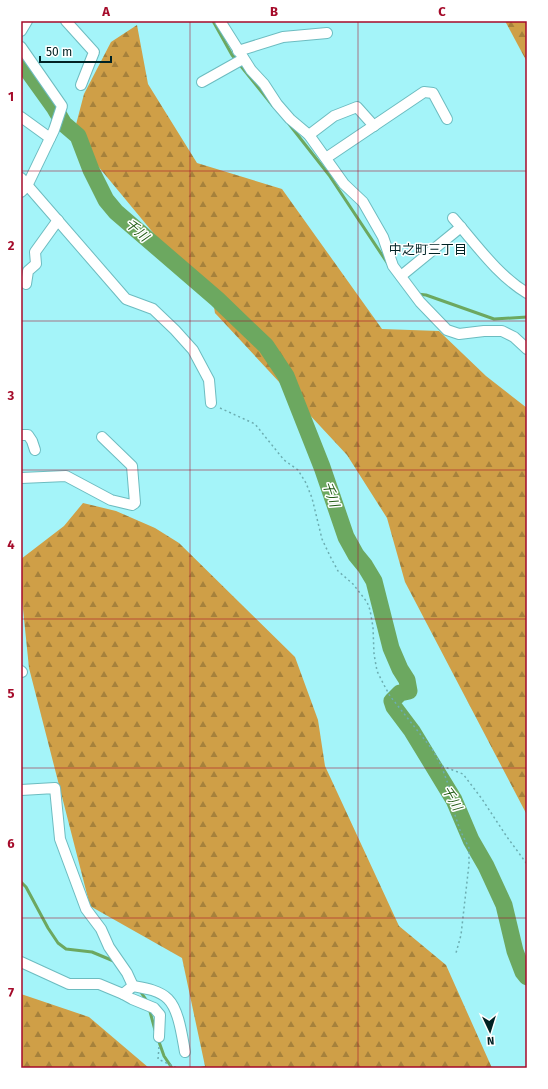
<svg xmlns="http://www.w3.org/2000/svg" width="548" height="1089" font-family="'Fira Sans','Noto Sans JP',sans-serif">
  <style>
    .forest { fill: url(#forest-firs) }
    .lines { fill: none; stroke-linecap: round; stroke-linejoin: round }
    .stream { stroke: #6ca860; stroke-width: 3 }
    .river { stroke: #6ca860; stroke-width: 17 }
    .minor-casing { stroke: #6dbcc0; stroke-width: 12 }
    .path { stroke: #6cadb1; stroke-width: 1.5; stroke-dasharray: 2 3; stroke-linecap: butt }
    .minor { stroke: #fff; stroke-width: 10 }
    .grid { fill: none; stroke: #a50b2a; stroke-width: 1; stroke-opacity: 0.55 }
    .labels { text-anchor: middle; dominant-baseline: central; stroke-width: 3; stroke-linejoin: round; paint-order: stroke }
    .water-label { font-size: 13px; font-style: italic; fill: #235d16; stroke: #fff }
    .neighbourhood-label { font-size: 13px; fill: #002224; stroke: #fff }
    .neatline { fill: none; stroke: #a50b2a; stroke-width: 1.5 }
    .grid-label { font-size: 13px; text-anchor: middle; font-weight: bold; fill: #a50b2a }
  </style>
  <defs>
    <pattern id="forest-firs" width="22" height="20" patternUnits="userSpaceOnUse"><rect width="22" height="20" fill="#cf9f47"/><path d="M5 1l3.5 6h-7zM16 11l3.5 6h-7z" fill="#a6813b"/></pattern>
  </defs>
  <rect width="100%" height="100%" fill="#a4f4f9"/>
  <g class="forest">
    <path d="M505,21H527V62Z"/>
    <path d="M137,25L148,84L197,163L282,189L382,329L439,331L486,376L527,408V815L405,582L387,518L347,455L215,313L211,290L155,235L73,136L84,94L111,42Z"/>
    <path d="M83,503L116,511L155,528L179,543L295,657L318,720L325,766L399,926L446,965L492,1068H195L205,1066L182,958L90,906L29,668L21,589V559L64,526Z"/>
    <path d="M21,994L89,1017L149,1068H21Z"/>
  </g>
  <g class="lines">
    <g class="stream">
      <path d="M213,21L232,55L273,106"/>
      <path d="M289,124L329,175L388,264"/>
      <path d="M417,294L426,295L494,319L527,317"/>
      <path d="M21,882L26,887L48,928L58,943L66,949L92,952L116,962"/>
      <path d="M140,991L147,1001"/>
      <path d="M149,1008L155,1030"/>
      <path d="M158,1039L164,1056L172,1068"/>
    </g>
    <path class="river" d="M21,61L54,107L64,124L78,136L91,170L106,200L116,212L217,299L266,346L286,376L322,467L346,537L356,555L365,566L374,581L391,648L400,669L407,680L409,691L400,693L392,701L394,707L412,731L454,800L471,840L486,866L504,905L515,951L523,972L527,977"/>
    <g class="minor-casing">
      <g id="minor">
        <path d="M66,21L94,52L81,85"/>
        <path d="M220,21L251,70L264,84L277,104L290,119L309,135L344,184L363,202L383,237L393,266L420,302L447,330L459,334L484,331H502L514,337L527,349"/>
        <path d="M21,31L27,21"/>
        <path d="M21,47L62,106L54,130L27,186L21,192"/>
        <path d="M238,51L283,37L327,33"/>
        <path d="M202,82L243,59"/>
        <path d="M21,117L50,138"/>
        <path d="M309,135L334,116L357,107L374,126"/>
        <path d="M326,158L424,92L433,93L447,119"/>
        <path d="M21,178L126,299L153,309L175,330L193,350L209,380L211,403"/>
        <path d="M453,218C476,244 497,275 527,293"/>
        <path d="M401,276L461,227"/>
        <path d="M26,284L28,271L36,264L35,252L58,220"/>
        <path d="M21,435H28L32,441L35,450"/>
        <path d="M21,478L66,476L111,500L132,505L135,503L132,466L102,437"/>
        <path d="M21,671L22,672"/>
        <path d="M21,790L55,788L60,839L86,909L101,929L109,947L127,973L133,986L123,994"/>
        <path d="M21,962L69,984H99L123,994L132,999L154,1008L160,1015L159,1037"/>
        <path d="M133,986C144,988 159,990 168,999C179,1010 182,1036 185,1052"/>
      </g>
    </g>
    <g class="path">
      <path d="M220,408L255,424L284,460L298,470L306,483L312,498L322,539L330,556L338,571L353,584L367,602L370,610L373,627L374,654L377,671L384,685L390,696L432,749L441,765L448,784L454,812L460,830L469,848V864L461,935L456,953"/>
      <path d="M442,766L463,774L482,799L507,837L527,864"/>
      <path d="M159,1047L158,1059L177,1068"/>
    </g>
    <use href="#minor" class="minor"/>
  </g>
  <path class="grid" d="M190,21V1068M358,21V1068M21,171H527M21,321H527M21,470H527M21,619H527M21,768H527M21,918H527"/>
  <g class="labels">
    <g class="water-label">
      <text transform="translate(137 230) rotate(41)">千川</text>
      <text transform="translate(331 494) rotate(71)">千川</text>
      <text transform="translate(452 798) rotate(60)">千川</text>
    </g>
    <g class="neighbourhood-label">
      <text x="428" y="249">中之町三丁目</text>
    </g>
  </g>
  <rect width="548" height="1089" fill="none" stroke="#ffffff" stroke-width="44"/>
  <g transform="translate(490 1031) rotate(176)" stroke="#ffffff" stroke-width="3" paint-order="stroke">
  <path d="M0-3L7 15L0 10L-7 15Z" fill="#002224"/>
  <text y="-6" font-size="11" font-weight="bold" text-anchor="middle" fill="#002224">N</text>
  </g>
  <path d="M40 56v6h71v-6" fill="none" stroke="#002224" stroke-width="2"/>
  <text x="46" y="56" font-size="12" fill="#002224" stroke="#ffffff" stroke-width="3" paint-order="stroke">50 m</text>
  <rect x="22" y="22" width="504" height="1045" class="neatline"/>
  <g class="grid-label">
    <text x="106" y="16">A</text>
    <text x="274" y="16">B</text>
    <text x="442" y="16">C</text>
    <text x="11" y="101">1</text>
    <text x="11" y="250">2</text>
    <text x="11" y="400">3</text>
    <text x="11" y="549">4</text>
    <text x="11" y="698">5</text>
    <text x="11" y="848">6</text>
    <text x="11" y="997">7</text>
  </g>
</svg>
